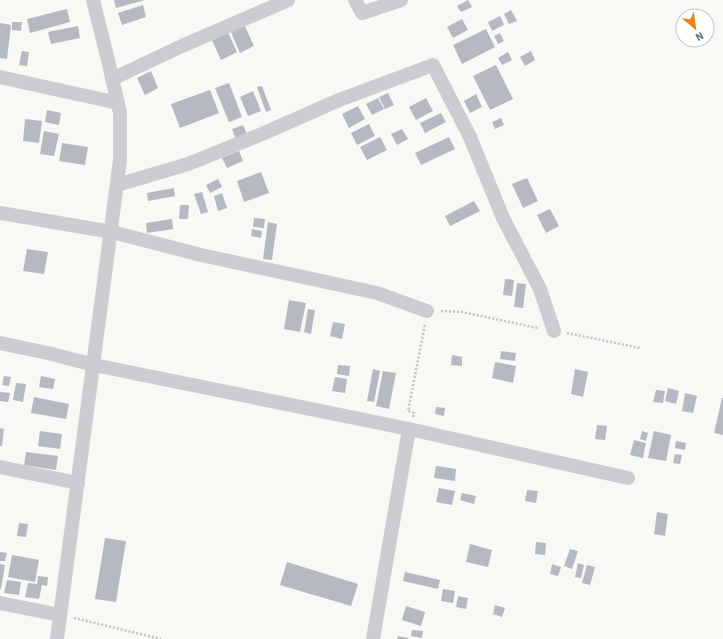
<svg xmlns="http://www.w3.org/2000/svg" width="723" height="639" font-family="'Source Sans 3',sans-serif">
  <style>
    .building { fill: #b5b9c2 }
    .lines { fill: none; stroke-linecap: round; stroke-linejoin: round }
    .path { stroke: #c1c3c6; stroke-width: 2.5; stroke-dasharray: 2 2; stroke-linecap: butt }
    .minor { stroke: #cbcdd1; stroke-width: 14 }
  </style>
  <rect width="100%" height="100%" fill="#f8f8f5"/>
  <g class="building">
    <path d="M114,0H145L116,8Z"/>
    <path d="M468,0L472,7L461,12L457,6Z"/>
    <path d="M143,5L146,17L122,25L118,13Z"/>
    <path d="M67,9L70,22L30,33L27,19Z"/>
    <path d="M511,10L517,21L509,24L504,14Z"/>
    <path d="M500,16L504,25L492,31L488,22Z"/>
    <path d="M462,19L468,30L453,38L447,27Z"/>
    <path d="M12,22H22L21,31L12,30Z"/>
    <path d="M0,23L11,25L7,59L0,58Z"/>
    <path d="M244,24L254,46L240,53L230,30Z"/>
    <path d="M78,26L80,38L51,44L48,32Z"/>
    <path d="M486,29L495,47L462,64L453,45Z"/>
    <path d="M227,30L237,52L221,60L211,38Z"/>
    <path d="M500,33L504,41L498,44L494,36Z"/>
    <path d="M22,51L29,52L27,66L19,65Z"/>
    <path d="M531,51L535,60L525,66L520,57Z"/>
    <path d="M508,52L512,60L502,65L498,58Z"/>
    <path d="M496,65L513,99L490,110L473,76Z"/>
    <path d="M151,71L158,88L145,95L137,78Z"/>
    <path d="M229,83L242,117L229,122L215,88Z"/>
    <path d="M262,86L271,110L266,112L257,87Z"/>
    <path d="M210,90L219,113L180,128L171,104Z"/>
    <path d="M253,91L261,111L248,116L240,97Z"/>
    <path d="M388,93L394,105L385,109L379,97Z"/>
    <path d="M476,94L482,107L470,113L464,101Z"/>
    <path d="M378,98L384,109L372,115L366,104Z"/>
    <path d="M426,98L433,111L416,120L409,107Z"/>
    <path d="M358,106L365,119L349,128L342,114Z"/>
    <path d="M47,110L61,113L59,125L45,122Z"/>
    <path d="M441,113L446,122L425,133L420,123Z"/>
    <path d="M501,118L504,125L495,129L492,122Z"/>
    <path d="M25,119L42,121L39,143L23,141Z"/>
    <path d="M369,124L375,136L357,145L351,133Z"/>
    <path d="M243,125L247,134L236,139L232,129Z"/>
    <path d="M402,129L408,139L397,145L391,134Z"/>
    <path d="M44,131L59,134L54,156L40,154Z"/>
    <path d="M380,137L387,150L367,160L360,147Z"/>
    <path d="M449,137L455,149L421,165L415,153Z"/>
    <path d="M62,143L88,147L85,165L59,161Z"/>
    <path d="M239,151L243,161L227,168L222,158Z"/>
    <path d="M261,172L269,193L244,202L237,181Z"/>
    <path d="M527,178L538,201L523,208L512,184Z"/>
    <path d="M218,179L222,187L210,193L206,185Z"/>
    <path d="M174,188L175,196L148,201L147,193Z"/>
    <path d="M202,192L208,212L201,214L194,194Z"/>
    <path d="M222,193L227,208L218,211L214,196Z"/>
    <path d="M474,201L480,211L450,226L445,216Z"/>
    <path d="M180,205H189L188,219H179Z"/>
    <path d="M550,209L559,226L546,233L537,215Z"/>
    <path d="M254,218L265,219L264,228L253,227Z"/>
    <path d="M172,219L173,229L147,233L146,223Z"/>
    <path d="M268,222L277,224L272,260L263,259Z"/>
    <path d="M252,229L262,231L261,238L251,236Z"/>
    <path d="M27,249L48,252L44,274L23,271Z"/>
    <path d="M505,279L514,280L512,296L503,295Z"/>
    <path d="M517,283L526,284L523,308L514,307Z"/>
    <path d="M289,300L306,303L300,332L284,329Z"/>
    <path d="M308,309L315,310L311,334L304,332Z"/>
    <path d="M333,322L345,324L342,339L330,336Z"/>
    <path d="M501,351L516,353L515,361L500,359Z"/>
    <path d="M452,355L462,357V366L451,365Z"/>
    <path d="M495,362L516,366L513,383L492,378Z"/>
    <path d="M338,365L350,366L349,376L337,374Z"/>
    <path d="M373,369L380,371L374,402L367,401Z"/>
    <path d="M575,369L588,372L583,397L571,394Z"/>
    <path d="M383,371L396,373L389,409L376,406Z"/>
    <path d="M4,376L11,377L9,386L2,385Z"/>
    <path d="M41,376L55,379L53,389L39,387Z"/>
    <path d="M335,377L347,379L345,393L332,391Z"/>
    <path d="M16,383L26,384L23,402L13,400Z"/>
    <path d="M668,388L679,391L676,404L665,401Z"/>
    <path d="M656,390L665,391L663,403L653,402Z"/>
    <path d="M0,392L10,393L8,402L0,401Z"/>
    <path d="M685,393L697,396L693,413L682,411Z"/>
    <path d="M34,397L69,404L66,419L31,413Z"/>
    <path d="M722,398H723V435L714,433Z"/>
    <path d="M436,407L445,408L444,416L435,414Z"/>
    <path d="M597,425L607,426L605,440L595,439Z"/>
    <path d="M0,428L4,429L2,446H0Z"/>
    <path d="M40,431L62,434L60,449L38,446Z"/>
    <path d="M642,431L648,433L646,441L640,439Z"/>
    <path d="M654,431L671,435L666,461L648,458Z"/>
    <path d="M634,440L646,443L643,458L630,455Z"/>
    <path d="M676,441L686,443L685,450L675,448Z"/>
    <path d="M26,452L58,456L56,470L24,465Z"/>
    <path d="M675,454L682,455L680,464L673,463Z"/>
    <path d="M436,466L456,469L455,481L434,478Z"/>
    <path d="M439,488L455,491L452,505L436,502Z"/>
    <path d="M527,490L538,491L536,503L525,501Z"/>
    <path d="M462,493L476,496L474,504L460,500Z"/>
    <path d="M657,512L668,514L665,536L654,534Z"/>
    <path d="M19,523L28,524L26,537L17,536Z"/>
    <path d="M105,538L126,541L116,602L95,599Z"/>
    <path d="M536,542L546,543L545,555L535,554Z"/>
    <path d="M470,544L492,550L488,567L466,562Z"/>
    <path d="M570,549L578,551L572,569L564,566Z"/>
    <path d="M0,552L7,553L5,561H0Z"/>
    <path d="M12,555L39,560L35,582L8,577Z"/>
    <path d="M287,562L358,584L351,606L280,585Z"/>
    <path d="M578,563L584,565L581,578L575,577Z"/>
    <path d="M0,564L5,565L1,589H0Z"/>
    <path d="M552,564L561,567L558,576L550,574Z"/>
    <path d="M587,565L595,567L590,585L582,583Z"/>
    <path d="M405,572L440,580L438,589L403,581Z"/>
    <path d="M38,576L48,577L47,586L42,585L39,599L25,597L28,583L37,584Z"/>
    <path d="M7,580L21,582L19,595L4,593Z"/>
    <path d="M443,589L455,591L453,603L441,601Z"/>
    <path d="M458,596L468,598L466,609L456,607Z"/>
    <path d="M495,605L505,608L502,617L493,614Z"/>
    <path d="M406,606L425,612L421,626L402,620Z"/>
    <path d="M412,630L423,631L422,638L411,636Z"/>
    <path d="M398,636L408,638V639H397Z"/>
  </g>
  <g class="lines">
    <g class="path">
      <path d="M441,311L462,312L538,328"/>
      <path d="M567,333L640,348"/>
      <path d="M413,417L414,413L408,411L425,324"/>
      <path d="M74,618L161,639"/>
    </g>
    <g class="minor">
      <path d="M355,0L362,13L401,0"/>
      <path d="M0,77L118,103"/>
      <path d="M112,79L182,46L288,0"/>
      <path d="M117,185L188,164L262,134L339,100L433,65L470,137L503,218L540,289L554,331"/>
      <path d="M0,213L112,232L201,255L377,293L427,311"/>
      <path d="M0,343L48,353L94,365L409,429L628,478"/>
      <path d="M0,467L78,483"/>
      <path d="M0,603L60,615"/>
      <path d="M57,639L120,160V113L108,60L93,0"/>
      <path d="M373,639L409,429"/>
    </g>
  </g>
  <g transform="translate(695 28) rotate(151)"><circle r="19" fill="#ffffff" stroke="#c1c6d0"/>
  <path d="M0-3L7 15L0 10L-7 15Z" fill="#f3811b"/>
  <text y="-6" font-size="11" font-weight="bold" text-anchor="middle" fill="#657089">N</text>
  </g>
</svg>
